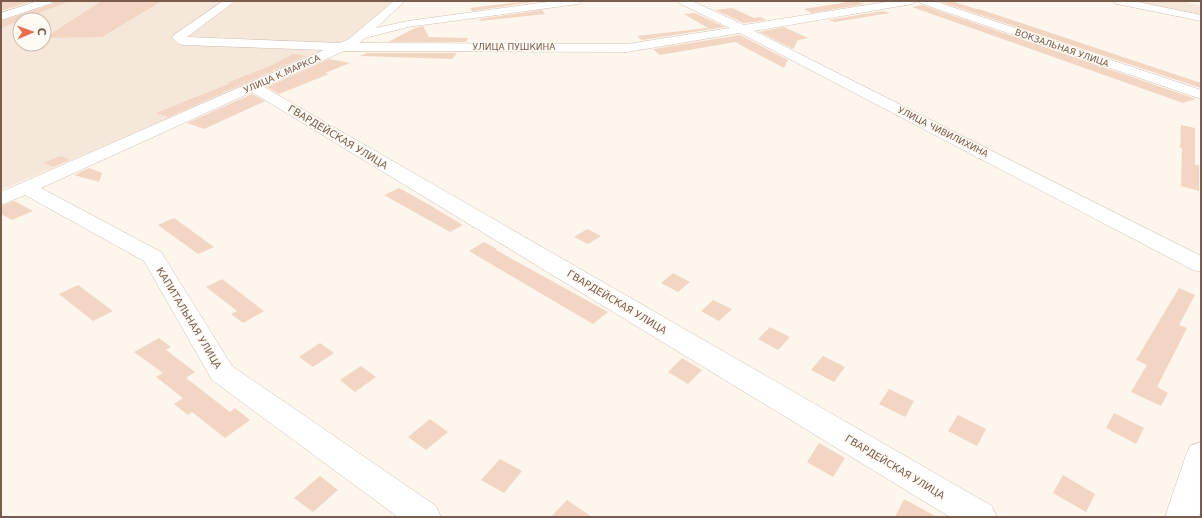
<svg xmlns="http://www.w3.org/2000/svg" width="1202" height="518" font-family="'DejaVu Sans',sans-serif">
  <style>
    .residential { fill: #f5e8da; fill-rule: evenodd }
    .building { fill: #f3d5c3 }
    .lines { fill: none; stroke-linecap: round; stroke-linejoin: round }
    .minor-casing { stroke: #d1beb0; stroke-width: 1 }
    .minor { fill: #fff; fill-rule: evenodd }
    .labels { text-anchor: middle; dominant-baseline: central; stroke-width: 3; stroke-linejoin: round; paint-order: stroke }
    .far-street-label { font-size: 9px; fill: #7a5c4d; stroke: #fffaf3 }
    .street-label { font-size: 10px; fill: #7a5c4d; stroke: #fffaf3 }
  </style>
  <rect width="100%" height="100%" fill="#fdf6ec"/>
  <g class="residential">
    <path d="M55,1H393L346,42L1,190V19ZM20,20H44V44H20Z"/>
    <path d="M1128,1H1182L1201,6V15Z"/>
  </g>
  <g class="building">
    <path d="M1,1H33L1,11Z"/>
    <path d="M54,1L67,2L1,28V21L52,4Z"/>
    <path d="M102,1H162L102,37L44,38Z"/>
    <path d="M530,1L533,2L472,11L470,8Z"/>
    <path d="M854,1L865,4L812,13L804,9Z"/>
    <path d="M951,1L976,9H979L1201,83V88L941,2Z"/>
    <path d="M922,5L1196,99L1183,103L912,7Z"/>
    <path d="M732,8L754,18L760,17L767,20L744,23L715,10Z"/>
    <path d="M542,10L545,14L481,21L479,19Z"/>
    <path d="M883,11L890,13L835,22L828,20Z"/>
    <path d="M695,13L725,27L642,40L637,36L708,28L684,14Z"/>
    <path d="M423,26L429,37L468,38L466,42H388L415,28Z"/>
    <path d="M784,27L808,38L798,40L793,49L759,32Z"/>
    <path d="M740,35L788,60L784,68L735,42L660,55L653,49Z"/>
    <path d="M367,53H457L452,59L360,56Z"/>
    <path d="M293,54L306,56L168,117L156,113L231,83H227L270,66Z"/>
    <path d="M329,59L350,63L325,73L329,74L279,94L267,87Z"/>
    <path d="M252,94L265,101L204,129L187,123Z"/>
    <path d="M1181,125L1195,128V165H1199V191L1181,186L1182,148H1180Z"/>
    <path d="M61,156L70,160L53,167L43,163Z"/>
    <path d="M89,168L102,173L99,182L74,175Z"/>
    <path d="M399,188L435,208H434L463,225L450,232L384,195Z"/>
    <path d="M14,201L33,211L12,220L1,214V206Z"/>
    <path d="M174,218L214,247L198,254L158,225Z"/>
    <path d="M587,229L601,236L588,244L574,237Z"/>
    <path d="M484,242L497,249L496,250L608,312L593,324L469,251Z"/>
    <path d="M673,273L690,282L678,292L661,283Z"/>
    <path d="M222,279L264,311L243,323L231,314L237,311L206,287Z"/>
    <path d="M78,285L113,311L93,321L59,294Z"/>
    <path d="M1179,288L1195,295L1179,325L1187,328L1157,387L1168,393L1161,406L1131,392L1147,365L1136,360Z"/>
    <path d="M713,300L732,309L719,321L701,311Z"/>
    <path d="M770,327L790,337L778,350L758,339Z"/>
    <path d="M159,338L171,347L166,350L195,372L186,378L230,412L235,408L250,420L225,438L192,412L188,415L174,404L183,398L156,377L163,373L134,352Z"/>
    <path d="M320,343L334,353L313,367L299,357Z"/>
    <path d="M823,356L845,367L834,382L811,370Z"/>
    <path d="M682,358L702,370L688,384L668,372Z"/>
    <path d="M361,366L376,377L355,392L340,380Z"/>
    <path d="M889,389L914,401L905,417L879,404Z"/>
    <path d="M1114,413L1144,428L1136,444L1106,428Z"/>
    <path d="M958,415L986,429L977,446L948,431Z"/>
    <path d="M430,419L448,432L426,450L408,437Z"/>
    <path d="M819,443L845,458L833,477L807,462Z"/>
    <path d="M500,459L522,471L504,493L481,480Z"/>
    <path d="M1063,475L1095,494L1086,512L1053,493Z"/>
    <path d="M320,476L338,490L313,512L294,498Z"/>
    <path d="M904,499L937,517H895Z"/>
    <path d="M567,500L592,517H551Z"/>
  </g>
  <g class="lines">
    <g class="minor-casing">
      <g id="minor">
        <path d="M38,1H53L52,3L1,20V13Z"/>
        <path d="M223,1H235L187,37L340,43L349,39L394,1H405L376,28L408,21L554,1H583L578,4L408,27L365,38L359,43L627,44L730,28L679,3L678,1H692L744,25L892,1H917L912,4L754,31L1201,256V272L1193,270L740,33L627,52L344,51L264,87L992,506L997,517H950L252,92L41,188L161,252L232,366L436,506L441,517H398L212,380L144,261L25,195L1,205V192L324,50L183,45L179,44L172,38L174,35Z"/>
        <path d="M919,1H934L1201,90V99L920,3Z"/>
        <path d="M1112,1H1133L1201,15V21L1117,4Z"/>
        <path d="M1201,442V509L1199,517H1165L1186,455L1190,446Z"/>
      </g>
    </g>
    <use href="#minor" class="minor"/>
  </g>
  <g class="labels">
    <g class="far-street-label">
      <text x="514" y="47">УЛИЦА ПУШКИНА</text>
      <text transform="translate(1062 48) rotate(19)">ВОКЗАЛЬНАЯ УЛИЦА</text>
      <text transform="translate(282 74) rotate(-24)">УЛИЦА К.МАРКСА</text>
      <text transform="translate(943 132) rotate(27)">УЛИЦА ЧИВИЛИХИНА</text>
    </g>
    <g class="street-label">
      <text transform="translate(338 137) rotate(31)">ГВАРДЕЙСКАЯ УЛИЦА</text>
      <text transform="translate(617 302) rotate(31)">ГВАРДЕЙСКАЯ УЛИЦА</text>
      <text transform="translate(189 318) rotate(59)">КАПИТАЛЬНАЯ УЛИЦА</text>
      <text transform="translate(895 467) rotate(31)">ГВАРДЕЙСКАЯ УЛИЦА</text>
    </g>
  </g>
  <rect width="1202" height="518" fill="none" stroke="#7a5c4d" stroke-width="4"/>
  <g transform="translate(32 32) rotate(88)"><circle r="19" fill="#fffaf3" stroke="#cabbb1"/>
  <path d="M0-3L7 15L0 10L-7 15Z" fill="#e76f51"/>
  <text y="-6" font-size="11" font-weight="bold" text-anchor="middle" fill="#7a5c4d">С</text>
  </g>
</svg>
